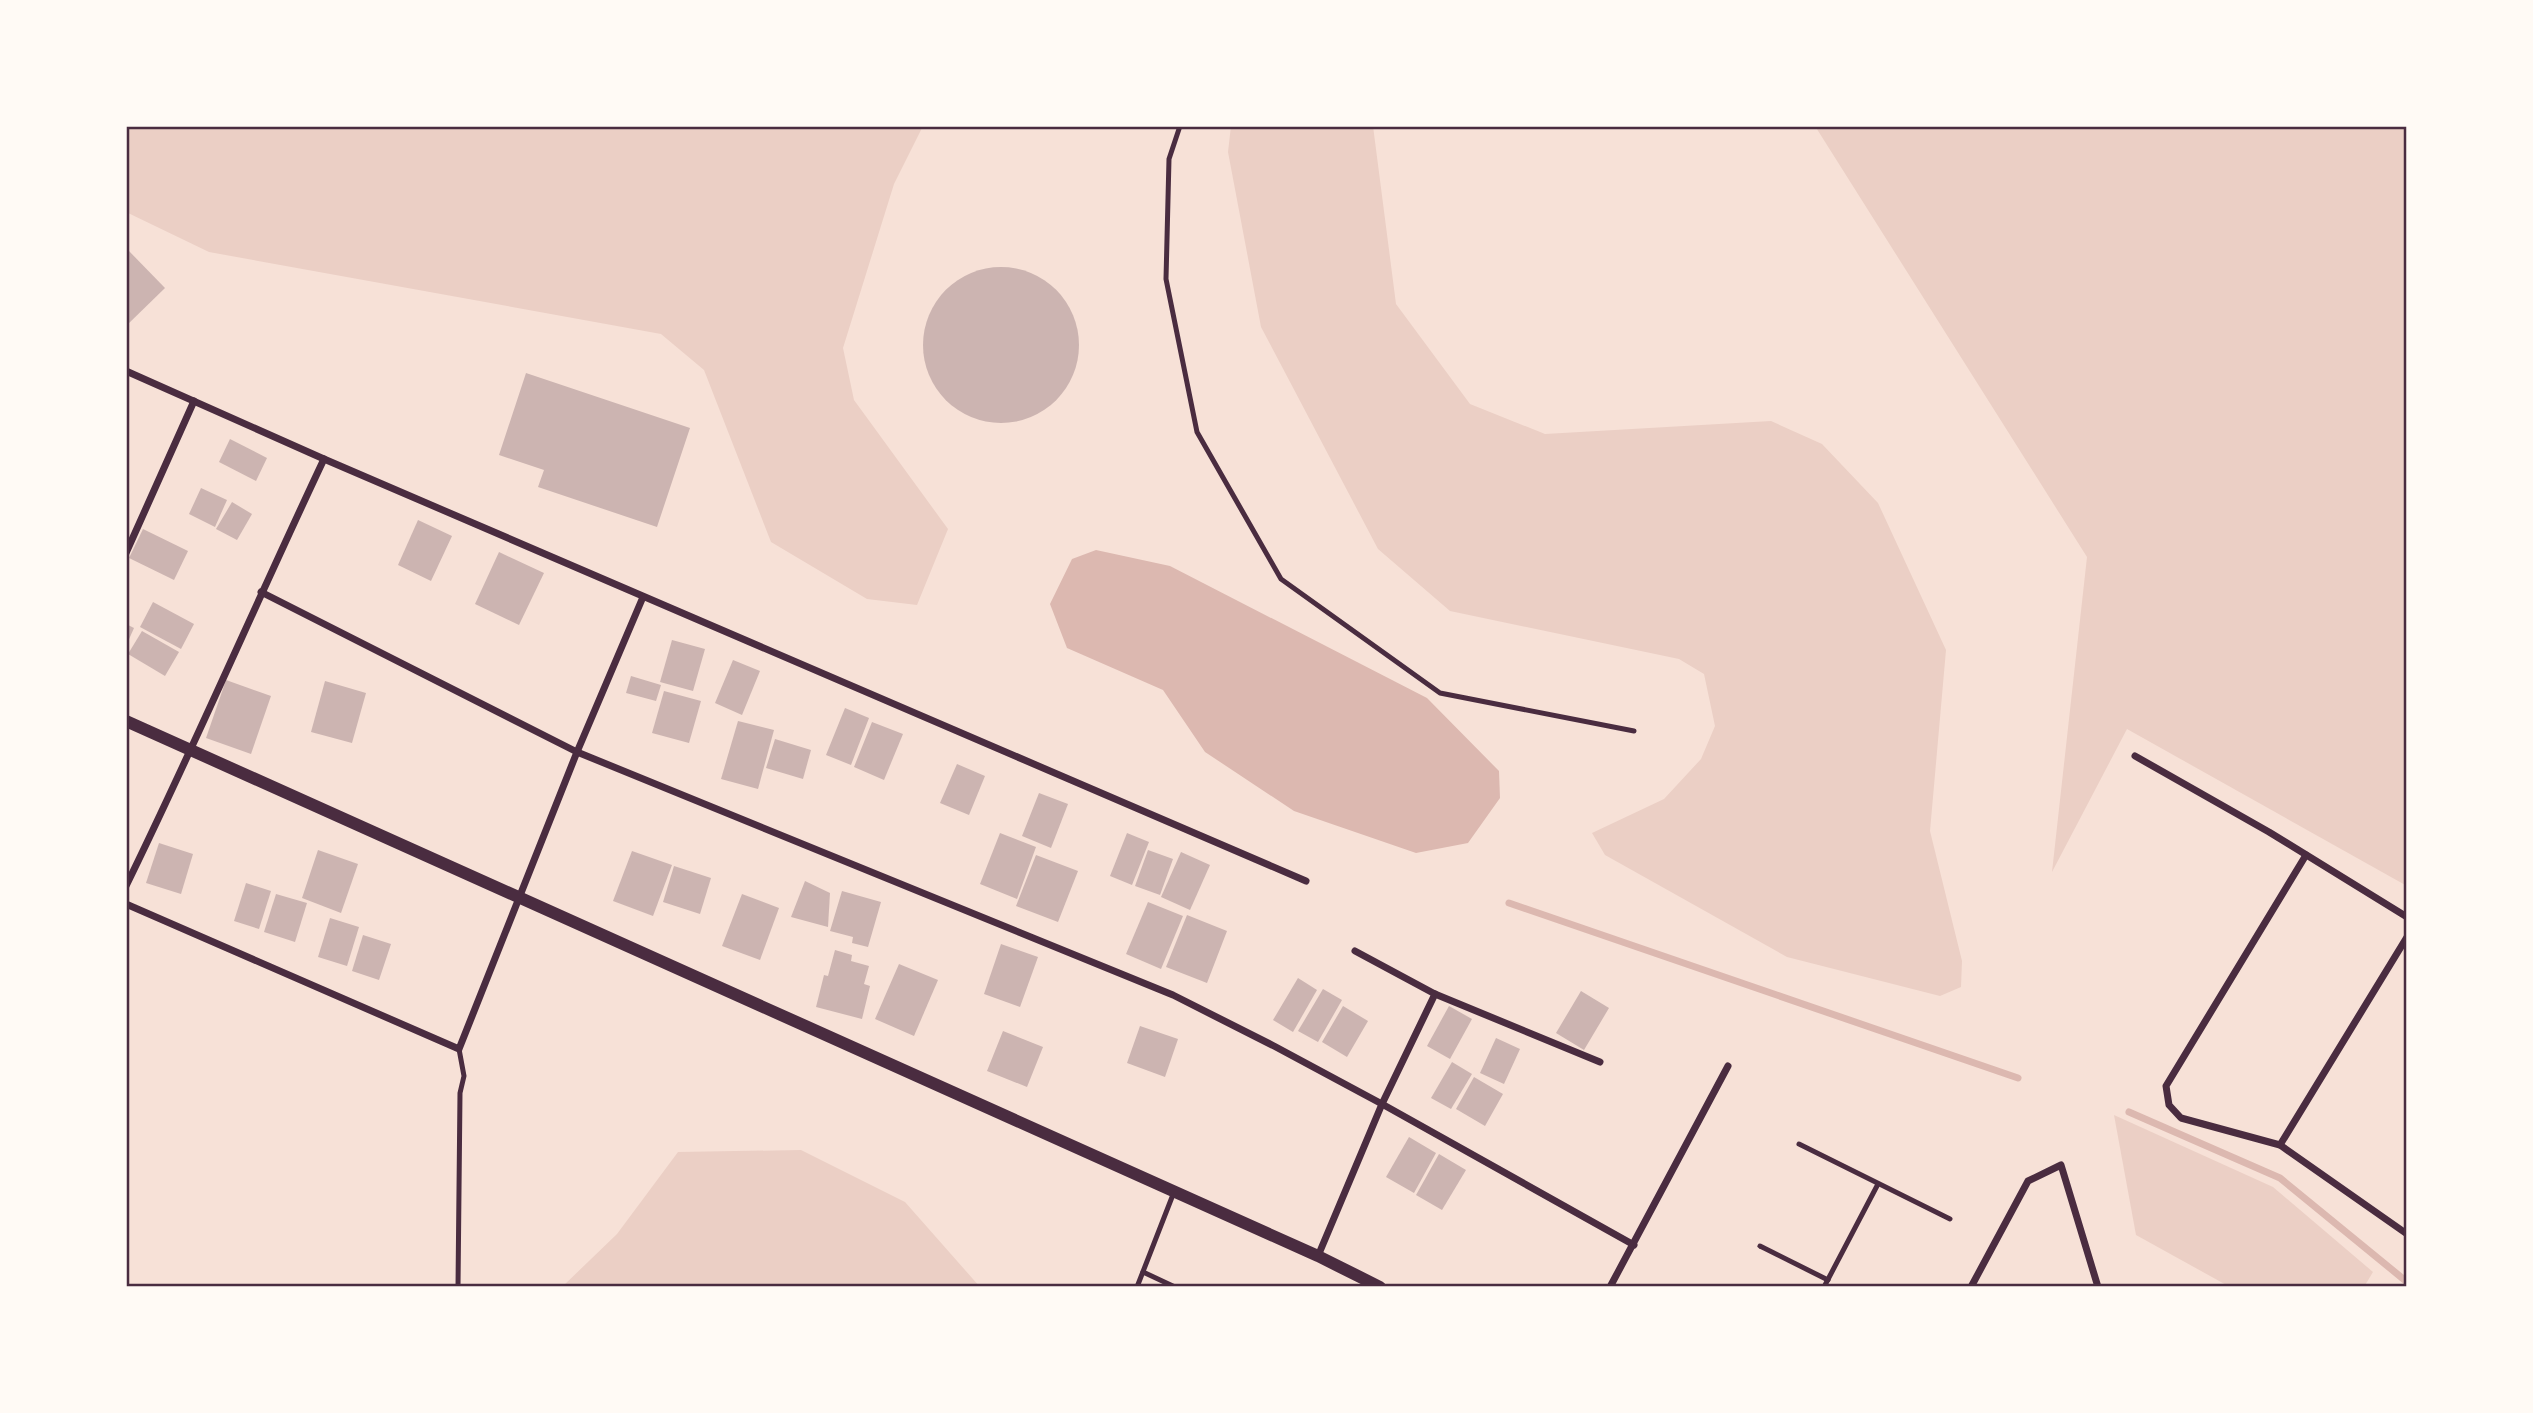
<svg xmlns="http://www.w3.org/2000/svg" width="2533" height="1413" font-family="Lato,sans-serif">
  <style>
    .green { fill: #ebcfc5 }
    .water { fill: #dcb8b0 }
    .lines { fill: none; stroke-linecap: round; stroke-linejoin: round }
    .stream { stroke: #dcb8b0; stroke-width: 7 }
    .building { fill: #ccb4b1 }
    .service { stroke: #4a2c40; stroke-width: 5 }
    .minor { stroke: #4a2c40; stroke-width: 7 }
    .tertiary { stroke: #4a2c40; stroke-width: 12 }
    .neatline { fill: none; stroke: #4a2c40; stroke-width: 2.5 }
  </style>
  <rect width="100%" height="100%" fill="#f7e1d7"/>
  <g class="green">
    <path d="M126,126H923L894,184L843,348L854,400L948,529L917,605L867,599L771,542L704,370L661,334L209,252L126,212Z"/>
    <path d="M1231,126H1373L1396,304L1470,404L1545,434L1771,421L1822,444L1878,503L1946,650L1930,831L1962,961L1961,987L1940,996L1787,957L1605,855L1592,833L1664,799L1701,759L1715,726L1704,674L1679,659L1450,611L1378,549L1261,327L1228,152Z"/>
    <path d="M1815,126H2407V886L2127,729L2052,872L2087,557Z"/>
    <path d="M2114,1115L2273,1187L2373,1272L2364,1287H2230L2136,1235Z"/>
    <path d="M801,1150L905,1202L980,1287H562L617,1234L678,1152Z"/>
  </g>
  <path class="water" d="M1096,550L1170,566L1427,698L1499,771L1500,798L1468,843L1416,853L1294,811L1205,752L1163,690L1067,648L1050,604L1072,559Z"/>
  <g class="lines">
    <g class="stream">
      <path d="M1509,903L2018,1078"/>
      <path d="M2129,1112L2280,1178L2407,1282"/>
    </g>
  </g>
  <g class="building">
    <path d="M128,250L165,288L126,326V252Z"/>
    <circle cx="1001" cy="345" r="78"/>
    <path d="M526,373L690,428L657,527L538,487L544,470L499,455Z"/>
    <path d="M230,439L267,458L256,481L219,462Z"/>
    <path d="M201,488L227,500L215,527L189,514Z"/>
    <path d="M232,502L252,514L237,540L216,529Z"/>
    <path d="M418,520L452,536L431,581L398,565Z"/>
    <path d="M143,529L188,551L174,580L129,558Z"/>
    <path d="M499,552L544,573L519,625L475,604Z"/>
    <path d="M153,602L194,624L181,649L140,627Z"/>
    <path d="M126,624L134,628L126,646Z"/>
    <path d="M142,631L179,652L165,676L128,654Z"/>
    <path d="M672,640L705,649L693,691L660,682Z"/>
    <path d="M733,660L760,671L742,715L715,703Z"/>
    <path d="M631,676L661,685L656,701L626,693Z"/>
    <path d="M226,680L271,696L251,754L206,738Z"/>
    <path d="M325,681L366,693L352,743L311,732Z"/>
    <path d="M664,691L701,701L689,743L652,733Z"/>
    <path d="M845,708L869,718L851,765L826,755Z"/>
    <path d="M738,721L774,730L758,789L721,779Z"/>
    <path d="M872,722L903,734L884,780L854,767Z"/>
    <path d="M775,739L811,750L803,779L766,768Z"/>
    <path d="M957,764L985,776L969,815L940,803Z"/>
    <path d="M1039,793L1068,804L1051,848L1022,836Z"/>
    <path d="M1000,833L1036,847L1017,899L980,884Z"/>
    <path d="M1127,833L1149,842L1132,885L1110,876Z"/>
    <path d="M159,843L193,854L181,894L146,883Z"/>
    <path d="M318,850L358,864L341,913L302,898Z"/>
    <path d="M1148,850L1173,859L1160,895L1135,886Z"/>
    <path d="M632,851L672,865L653,916L613,901Z"/>
    <path d="M1181,852L1210,865L1190,910L1161,897Z"/>
    <path d="M1036,855L1078,871L1058,922L1016,906Z"/>
    <path d="M674,866L711,878L700,914L663,902Z"/>
    <path d="M805,881L830,893L828,927L791,917Z"/>
    <path d="M246,883L271,891L259,929L234,921Z"/>
    <path d="M842,891L881,902L868,947L852,943L853,937L830,931Z"/>
    <path d="M276,894L307,903L295,942L264,932Z"/>
    <path d="M742,894L779,908L760,960L722,946Z"/>
    <path d="M1148,902L1183,916L1161,969L1126,954Z"/>
    <path d="M1187,915L1227,931L1207,983L1166,967Z"/>
    <path d="M330,918L359,927L347,966L318,957Z"/>
    <path d="M363,935L391,944L379,980L352,971Z"/>
    <path d="M1001,944L1038,957L1020,1007L984,994Z"/>
    <path d="M835,950L852,955L851,961L869,966L864,984L870,986L862,1019L816,1007L824,975L828,976Z"/>
    <path d="M899,964L938,980L914,1036L875,1019Z"/>
    <path d="M1298,978L1317,990L1293,1032L1273,1020Z"/>
    <path d="M1323,989L1342,1000L1318,1042L1298,1031Z"/>
    <path d="M1581,991L1609,1008L1584,1050L1556,1033Z"/>
    <path d="M1343,1006L1368,1021L1347,1057L1322,1042Z"/>
    <path d="M1449,1006L1472,1019L1450,1059L1427,1046Z"/>
    <path d="M1140,1026L1178,1039L1165,1077L1127,1063Z"/>
    <path d="M1003,1031L1043,1047L1027,1087L987,1071Z"/>
    <path d="M1496,1038L1520,1049L1504,1084L1480,1073Z"/>
    <path d="M1452,1062L1472,1074L1451,1109L1431,1098Z"/>
    <path d="M1474,1077L1503,1094L1485,1126L1456,1109Z"/>
    <path d="M1409,1137L1436,1153L1414,1193L1386,1177Z"/>
    <path d="M1439,1154L1466,1170L1442,1210L1416,1195Z"/>
  </g>
  <g class="lines">
    <g class="service">
      <path d="M1180,126L1169,159L1166,279L1197,432L1281,579L1440,693L1634,731"/>
      <path d="M1799,1144L1950,1219"/>
      <path d="M1760,1246L1828,1280"/>
      <path d="M1143,1272L1175,1287"/>
      <path d="M458,1287L460,1093L464,1076L459,1049"/>
      <path d="M1137,1287L1174,1192"/>
      <path d="M1824,1287L1878,1184"/>
    </g>
    <g class="minor">
      <path d="M126,371L324,459L1306,881"/>
      <path d="M126,553L194,401"/>
      <path d="M261,592L577,752L1173,995L1274,1046L1382,1104L1634,1245"/>
      <path d="M2135,756L2269,832L2407,917"/>
      <path d="M2306,855L2166,1086L2169,1105L2181,1118L2280,1145L2407,1234"/>
      <path d="M126,886C195,745 257,601 324,459"/>
      <path d="M126,904L459,1049L577,752L643,597"/>
      <path d="M1355,951L1435,994L1600,1062"/>
      <path d="M2280,1145L2407,937"/>
      <path d="M1318,1256L1382,1104L1435,994"/>
      <path d="M1610,1287L1728,1066"/>
      <path d="M1971,1287L2028,1181L2061,1165L2098,1287"/>
    </g>
    <path class="tertiary" d="M126,721L1318,1256L1380,1287"/>
  </g>
  <rect width="2533" height="1413" fill="none" stroke="#fffaf5" stroke-width="256"/>
  <rect x="128" y="128" width="2277" height="1157" class="neatline"/>
</svg>
